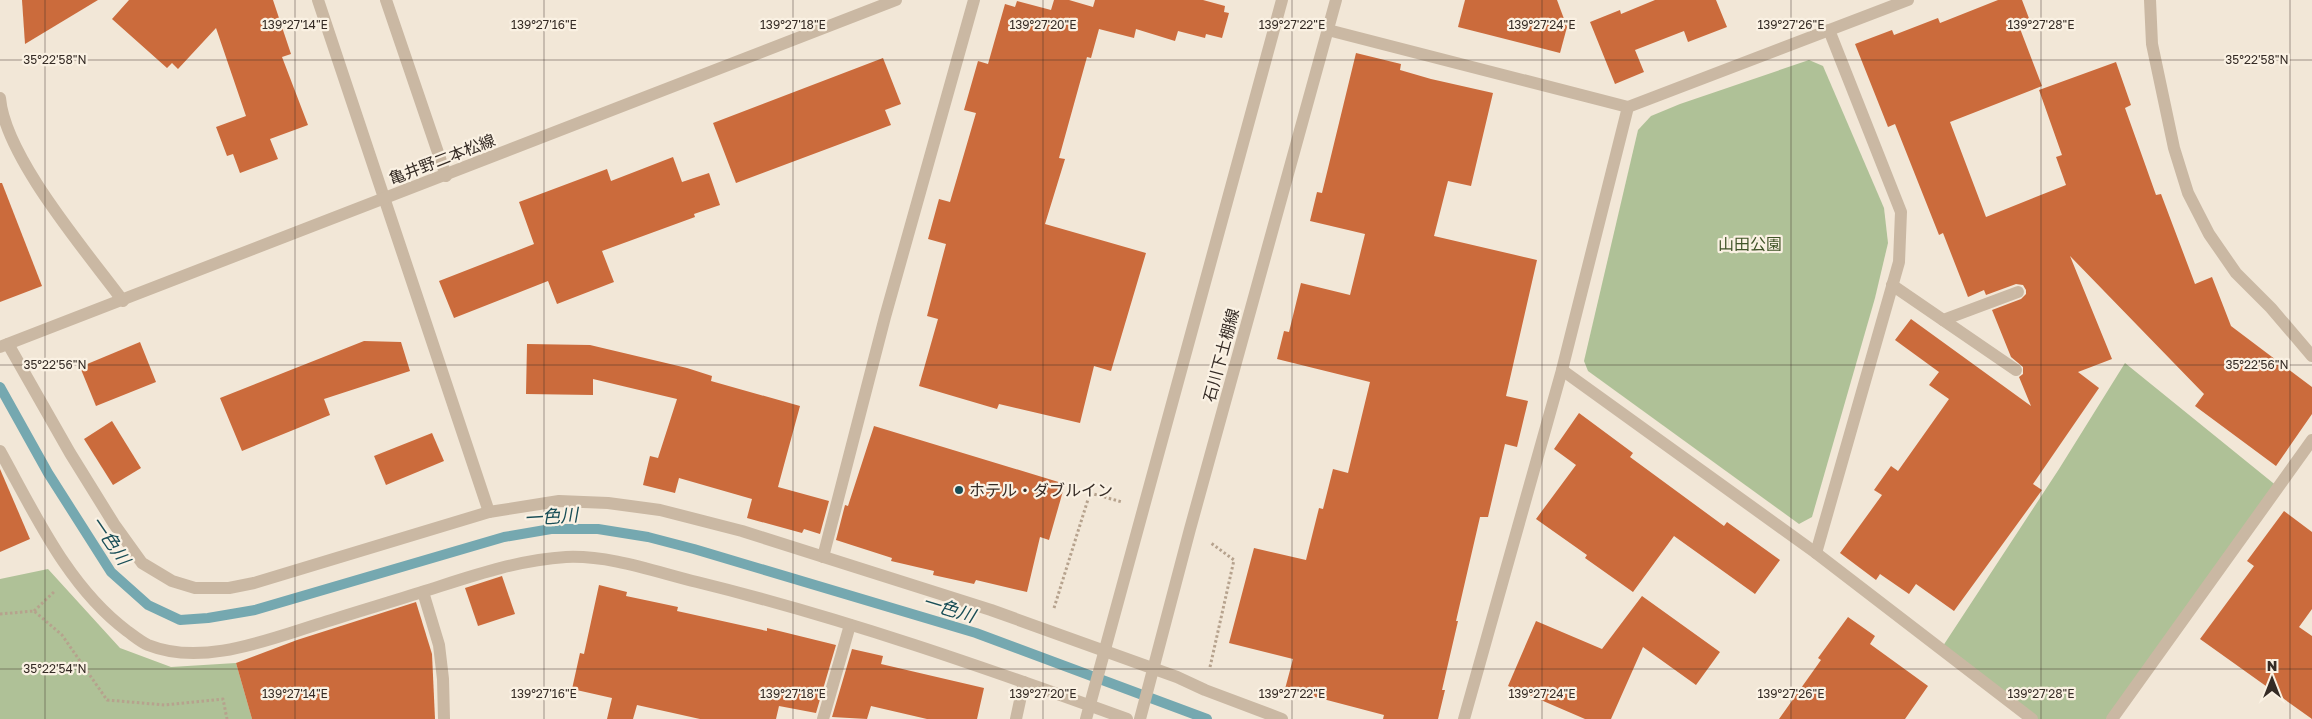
<svg xmlns="http://www.w3.org/2000/svg" width="2312" height="719" font-family="'Golos Text','Noto Sans JP',sans-serif">
  <style>
    .green { fill: #afc197 }
    .lines { fill: none; stroke-linecap: round; stroke-linejoin: round }
    .stream { stroke: #75a8b0; stroke-width: 10 }
    .building { fill: #cb6b3c }
    .path { stroke: #b6a28d; stroke-width: 3; stroke-dasharray: 2.5 2.5; stroke-linecap: butt }
    .minor { stroke: #cab8a3; stroke-width: 12 }
    .tertiary { stroke: #cab8a3; stroke-width: 12 }
    .ticks { fill: none; stroke: #352b25; stroke-width: 1; stroke-opacity: 0.45 }
    .poi-dot { fill: #194e57; stroke: #faf1e3; stroke-width: 2 }
    .labels { text-anchor: middle; dominant-baseline: central; stroke-width: 4.5; stroke-linejoin: round; paint-order: stroke }
    .street-label { font-size: 16px; fill: #352b25; stroke: #faf1e3 }
    .park-label { font-size: 16px; fill: #405428; stroke: #faf1e3 }
    .poi-label { font-size: 16px; fill: #352b25; stroke: #faf1e3; text-anchor: start }
    .water-label { font-size: 18px; font-style: italic; fill: #194e57; stroke: #faf1e3 }
    .ticks-label { font-size: 12px; text-anchor: middle; fill: #352b25; stroke: #faf1e3; stroke-width: 4.5; stroke-linejoin: round; paint-order: stroke }
  </style>
  <rect width="100%" height="100%" fill="#f2e7d7"/>
  <g class="green">
    <path d="M1809,60L1823,66L1884,208L1888,243L1875,298L1812,517L1799,524L1588,371L1584,361L1638,130L1651,116L1680,104Z"/>
    <path d="M2125,363L2278,487L2112,719H2032L1941,649L2059,469Z"/>
    <path d="M48,569L120,648L171,667L236,663L252,719H0V579Z"/>
  </g>
  <g class="lines">
    <path class="stream" d="M0,387L48,473L111,572L148,605L180,620L208,618L255,610L504,537L551,529H598L648,537L694,549L976,633L1207,719"/>
  </g>
  <g class="building">
    <path d="M22,0H98L25,44Z"/>
    <path d="M129,0H273L291,54L282,57L308,125L270,139L278,159L240,173L233,154L227,156L216,127L246,116L216,28L178,69L172,63L167,68L112,19Z"/>
    <path d="M1054,0H1069L1093,7L1095,0H1203L1225,6L1224,12L1229,13L1222,38L1206,34L1205,38L1178,31L1175,41L1136,29L1134,38L1099,29L1091,58L1087,57L1059,158L1065,159L1045,224L1146,253L1111,371L1094,366L1080,423L999,404L997,409L919,386L938,319L927,316L946,244L928,239L939,199L950,202L976,113L964,110L978,61L988,64L1005,4L1015,7L1017,1L1051,10Z"/>
    <path d="M1465,0H1557L1567,27L1560,53L1458,27Z"/>
    <path d="M1655,0H1716L1727,27L1688,42L1684,31L1635,50L1644,72L1615,84L1590,22L1620,10L1621,14Z"/>
    <path d="M1998,0H2022L2030,21L2019,26L2042,86L1950,122L1986,217L2066,185L2056,157L2062,155L2039,90L2116,62L2131,105L2125,108L2156,195L2161,194L2195,284L2212,277L2231,326L2312,387V414L2276,466L2195,406L2204,394L2070,256L2112,359L2078,372L2099,388L2033,484L2042,490L1954,611L1916,584L1909,594L1880,574L1876,580L1840,553L1882,495L1874,490L1891,466L1898,471L1949,399L1929,385L1939,372L1895,340L1911,319L2031,406L2019,377L2023,374V367L2011,357L1992,310L2021,299L2026,294V290L2023,285L2016,284L1986,295L1984,290L1968,297L1943,233L1939,235L1895,124L1888,127L1855,44L1892,30L1894,35L1938,18L1940,23Z"/>
    <path d="M1356,53L1401,64L1400,70L1431,79L1493,93L1471,186L1448,181L1434,236L1537,260L1506,396L1528,401L1517,447L1505,444L1488,517H1480L1456,621H1458L1442,690H1445L1438,719H1383L1384,715L1285,689L1293,659L1229,643L1254,548L1306,560L1319,508L1323,509L1333,469L1348,473L1370,382L1277,359L1284,331L1289,332L1301,283L1350,295L1365,234L1310,221L1317,192L1322,193Z"/>
    <path d="M883,58L901,104L885,110L891,125L736,183L713,123Z"/>
    <path d="M673,157L682,182L709,173L720,205L694,214L695,217L602,251L614,282L557,304L548,281L454,318L439,281L534,244L519,202L607,169L611,181Z"/>
    <path d="M0,183H2L42,286L0,302Z"/>
    <path d="M364,341L401,342L410,371L324,399L330,415L242,451L220,398Z"/>
    <path d="M140,342L156,382L96,406L80,367Z"/>
    <path d="M527,344L590,345L687,368L712,376L711,381L800,406L778,487L829,501L820,534L804,529L802,533L747,518L752,499L679,478L675,493L643,485L650,456L658,458L677,399L593,379V395L526,394Z"/>
    <path d="M1579,413L1633,453L1630,457L1724,526L1727,522L1780,560L1755,594L1674,536L1633,592L1585,558L1587,555L1536,519L1576,465L1554,449Z"/>
    <path d="M112,421L141,468L113,485L84,439Z"/>
    <path d="M874,426L1065,484L1049,540L1040,537L1027,592L976,580L974,584L933,575L934,571L891,561L892,558L836,540L845,505L848,506Z"/>
    <path d="M432,433L444,461L386,485L374,456Z"/>
    <path d="M0,469L30,539L0,552Z"/>
    <path d="M2284,511L2312,532V609L2299,627L2312,636V719L2200,639L2254,566L2247,561Z"/>
    <path d="M502,576L515,614L478,626L465,588Z"/>
    <path d="M599,585L627,592L626,596L678,607L677,611L767,631V628L836,645L816,713L779,706L776,719H700L637,705L633,719H607L612,698L572,689L580,653L584,654Z"/>
    <path d="M1642,596L1720,652L1696,685L1643,647L1611,719H1585L1508,686L1536,621L1602,649Z"/>
    <path d="M416,602L432,654L435,719H252L236,663L297,640Z"/>
    <path d="M1848,617L1875,636L1870,644L1928,686L1905,719H1779L1821,660L1818,658Z"/>
    <path d="M852,649L883,656L881,664L984,688L977,719H927L871,706L867,719L832,717Z"/>
  </g>
  <g class="lines">
    <g class="path">
      <path d="M1054,608L1090,493L1122,502"/>
      <path d="M34,611L55,591"/>
      <path d="M0,614L34,611L62,635L107,700L165,705L223,699L227,719"/>
      <path d="M1210,667L1234,560L1211,543"/>
    </g>
    <g class="minor">
      <path d="M318,0L489,512"/>
      <path d="M386,0L446,176"/>
      <path d="M1328,30L1628,107"/>
      <path d="M0,98C5,157 86,251 123,301"/>
      <path d="M1892,285L2016,370"/>
      <path d="M1943,320L2018,292"/>
      <path d="M8,344L70,453L114,524L142,563L172,581L195,588H229L254,583L489,512L559,501L608,503L660,510L742,531L991,610L1177,677L1205,690L1282,719"/>
      <path d="M1562,370L1816,553L2032,719"/>
      <path d="M0,451C35,514 68,587 127,631C134,636 141,642 148,645C203,667 269,639 322,623C356,612 391,602 425,591C472,576 517,560 566,557C610,555 656,572 697,582C844,618 986,668 1127,719"/>
      <path d="M1816,553L1899,262L1901,212L1829,30"/>
      <path d="M823,557L885,317L974,0"/>
      <path d="M423,592L439,645L443,679L444,719"/>
      <path d="M823,719L850,625"/>
      <path d="M1016,719L1024,682"/>
      <path d="M1464,719L1562,370L1628,107L1908,0"/>
      <path d="M2112,719L2312,440"/>
    </g>
    <g class="tertiary">
      <path d="M2150,0L2152,44L2174,148L2188,193L2209,234L2236,273L2271,308L2312,356"/>
      <path d="M0,347L896,0"/>
      <path d="M1086,719L1282,0"/>
      <path d="M1140,719L1190,529L1336,0"/>
    </g>
  </g>
  <path class="ticks" d="M45,0V719M295,0V719M544,0V719M793,0V719M1043,0V719M1292,0V719M1542,0V719M1791,0V719M2041,0V719M2290,0V719M0,60H2312M0,365H2312M0,669H2312"/>
  <circle class="poi-dot" cx="959" cy="490" r="5"/>
  <g class="labels">
    <g class="street-label">
      <text transform="translate(442 159) rotate(-21)">亀井野二本松線</text>
      <text transform="translate(1221 355) rotate(-75)">石川下土棚線</text>
    </g>
    <g class="park-label">
      <text x="1750" y="244">山田公園</text>
    </g>
    <g class="poi-label">
      <text x="969" y="490">ホテル・ダブルイン</text>
    </g>
    <g class="water-label">
      <text transform="translate(551 516) rotate(-4)">一色川</text>
      <text transform="translate(111 540) rotate(56)">一色川</text>
      <text transform="translate(949 608) rotate(17)">一色川</text>
    </g>
  </g>
  <g class="ticks-label">
    <text x="295" y="29">139°27'14"E</text>
    <text x="544" y="29">139°27'16"E</text>
    <text x="793" y="29">139°27'18"E</text>
    <text x="1043" y="29">139°27'20"E</text>
    <text x="1292" y="29">139°27'22"E</text>
    <text x="1542" y="29">139°27'24"E</text>
    <text x="1791" y="29">139°27'26"E</text>
    <text x="2041" y="29">139°27'28"E</text>
    <text x="55" y="64">35°22'58"N</text>
    <text x="2257" y="64">35°22'58"N</text>
    <text x="55" y="369">35°22'56"N</text>
    <text x="2257" y="369">35°22'56"N</text>
    <text x="55" y="673">35°22'54"N</text>
    <text x="295" y="698">139°27'14"E</text>
    <text x="544" y="698">139°27'16"E</text>
    <text x="793" y="698">139°27'18"E</text>
    <text x="1043" y="698">139°27'20"E</text>
    <text x="1292" y="698">139°27'22"E</text>
    <text x="1542" y="698">139°27'24"E</text>
    <text x="1791" y="698">139°27'26"E</text>
    <text x="2041" y="698">139°27'28"E</text>
  </g>
  <g transform="translate(2272 679)" stroke="#faf1e3" stroke-width="4" paint-order="stroke">
  <path d="M0-4L9 19L0 12L-9 19Z" fill="#352b25"/>
  <text y="-8" font-size="14" font-weight="bold" text-anchor="middle" fill="#352b25">N</text>
  </g>
</svg>
